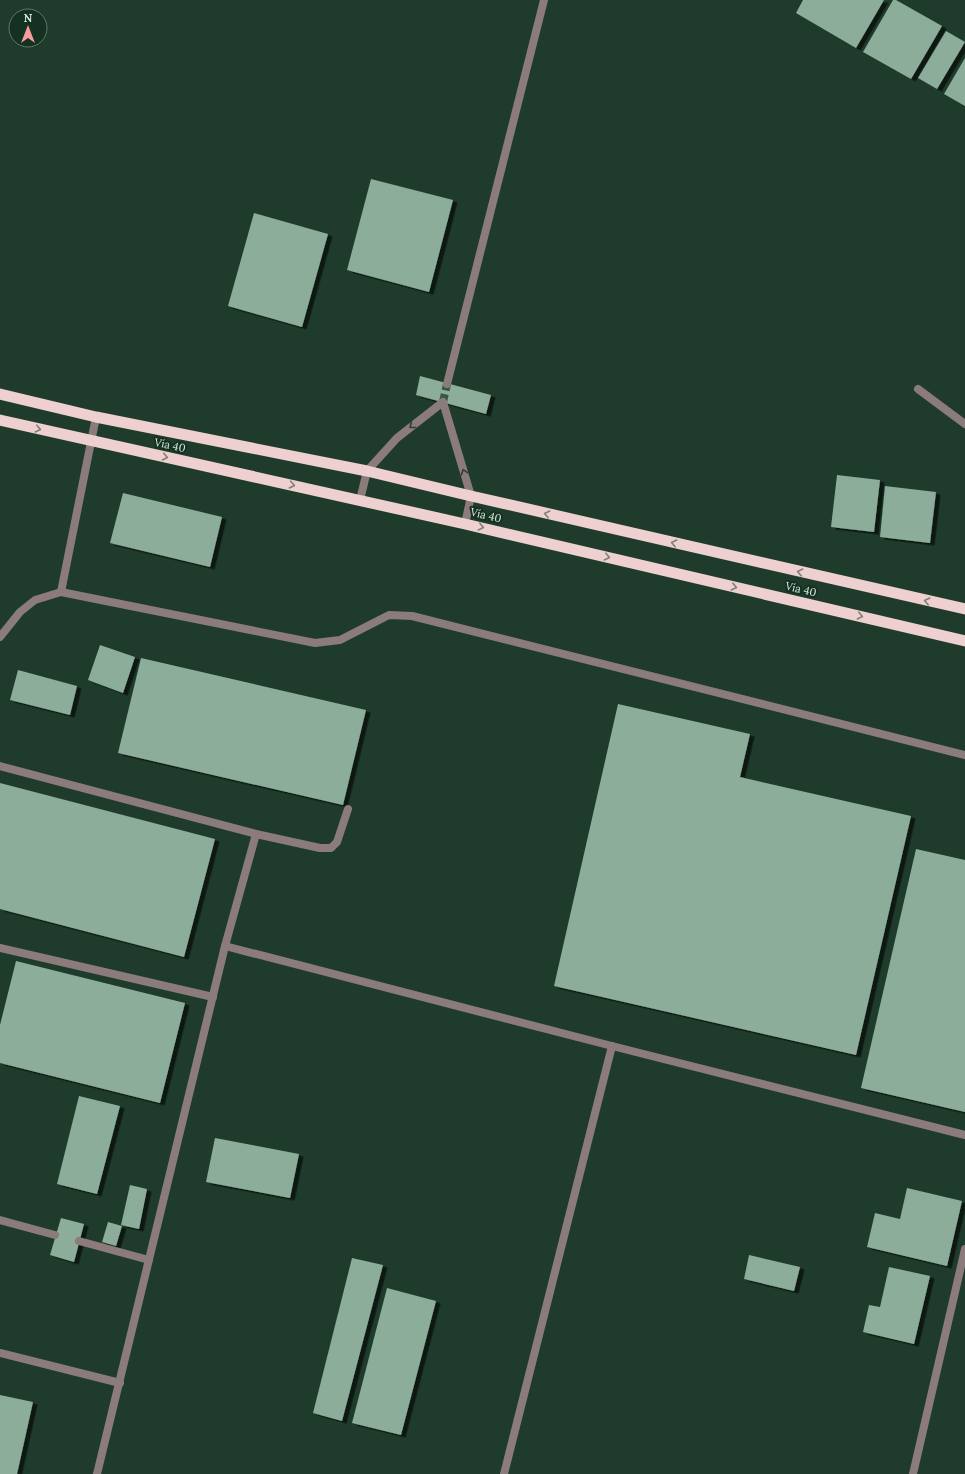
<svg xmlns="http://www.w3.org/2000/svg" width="965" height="1474" font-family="Lora,serif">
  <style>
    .building { fill: #8cad99; filter: url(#shadow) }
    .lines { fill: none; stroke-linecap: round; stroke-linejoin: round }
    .minor-tunnel { stroke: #395545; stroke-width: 8; stroke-dasharray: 8 4; stroke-linecap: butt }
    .service { stroke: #8b7b7b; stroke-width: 8 }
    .minor { stroke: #8b7b7b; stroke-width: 8 }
    .trunk { stroke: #eed0d0; stroke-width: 11 }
    .oneway { stroke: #2c4033 }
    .oneway2 { stroke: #818078 }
    .labels { text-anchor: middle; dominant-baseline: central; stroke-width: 4; stroke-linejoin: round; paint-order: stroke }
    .street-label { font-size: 11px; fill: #d5e6db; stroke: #143121 }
  </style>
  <defs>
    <filter id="shadow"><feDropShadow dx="4.5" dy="2.5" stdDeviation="0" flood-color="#0009"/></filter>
  </defs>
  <rect width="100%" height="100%" fill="#1e3b2b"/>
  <g class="building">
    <path d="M803,0H884L856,48L796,13Z"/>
    <path d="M893,0H896L942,26L911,79L863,52Z"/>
    <path d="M946,31L965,42L937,89L918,78Z"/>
    <path d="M965,58V106L944,94Z"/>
    <path d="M371,179L453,200L429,292L347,270Z"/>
    <path d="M254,213L328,234L302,327L228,306Z"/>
    <path d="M420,376L491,395L486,414L416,395Z"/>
    <path d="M837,475L880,480L874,532L831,527Z"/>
    <path d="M885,486L936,492L930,543L880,537Z"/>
    <path d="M123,493L222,517L210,567L110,543Z"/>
    <path d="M100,645L135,657L123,693L88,680Z"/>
    <path d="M141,658L366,710L343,805L118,753Z"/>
    <path d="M18,670L77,686L70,715L10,700Z"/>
    <path d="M618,704L750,734L740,777L911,816L856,1055L554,986Z"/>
    <path d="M0,783L215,839L184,957L0,909Z"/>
    <path d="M916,849L965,860V1112L861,1088Z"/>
    <path d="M16,961L185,1003L160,1103L0,1063V1025Z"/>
    <path d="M79,1096L120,1106L97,1194L57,1184Z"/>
    <path d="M215,1138L299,1154L290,1198L206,1182Z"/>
    <path d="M130,1185L147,1189L139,1229L121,1225Z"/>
    <path d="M907,1188L962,1201L947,1266L867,1247L875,1213L900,1219Z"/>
    <path d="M61,1218L84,1224L74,1262L50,1255Z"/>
    <path d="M108,1222L122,1226L116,1246L102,1242Z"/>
    <path d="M749,1255L800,1267L794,1291L744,1279Z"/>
    <path d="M352,1258L383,1265L342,1421L313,1413Z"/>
    <path d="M889,1267L930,1276L914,1344L863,1332L869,1305L880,1307Z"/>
    <path d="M387,1288L436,1301L401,1435L352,1423Z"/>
    <path d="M0,1395L33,1402L17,1474H0Z"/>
  </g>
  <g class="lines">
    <path class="minor-tunnel" d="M443,402L447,384"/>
    <g class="service">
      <path d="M447,384L544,0"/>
      <path d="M360,500L367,471L397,438L443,402L471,496L465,524"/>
      <path d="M256,834L320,848H331L337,842L348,809"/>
      <path d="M225,946L612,1046L965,1135"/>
      <path d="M0,1220L55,1235"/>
      <path d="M79,1241L149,1260"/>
      <path d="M504,1474L612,1046"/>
    </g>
    <g class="minor">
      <path d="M918,389L965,424"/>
      <path d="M61,592L96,417"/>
      <path d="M0,637L20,612L35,600L61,592L315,643L340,640L389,615L412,616L965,755"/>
      <path d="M0,766L256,834L225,946L97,1474"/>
      <path d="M0,948L213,997"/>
      <path d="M0,1353L120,1383"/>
      <path d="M913,1474L965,1249"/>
    </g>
    <g class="trunk">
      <path d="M0,394L96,417L367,471L471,496L965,609"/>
      <path d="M0,420L465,524L965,641"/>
    </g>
  </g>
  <defs><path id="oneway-chevron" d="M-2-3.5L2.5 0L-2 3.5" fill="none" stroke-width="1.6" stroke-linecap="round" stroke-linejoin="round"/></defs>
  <g class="oneway">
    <use href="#oneway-chevron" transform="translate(412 426) rotate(142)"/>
    <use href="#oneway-chevron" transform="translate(464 472) rotate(-107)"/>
  </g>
  <g class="oneway2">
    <use href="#oneway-chevron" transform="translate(38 429) rotate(13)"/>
    <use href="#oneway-chevron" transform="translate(165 457) rotate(12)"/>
    <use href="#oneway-chevron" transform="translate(292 485) rotate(12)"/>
    <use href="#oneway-chevron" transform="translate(547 514) rotate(-167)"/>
    <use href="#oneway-chevron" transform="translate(481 527) rotate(13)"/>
    <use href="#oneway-chevron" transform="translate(674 543) rotate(-167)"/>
    <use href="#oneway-chevron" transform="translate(607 557) rotate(13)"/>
    <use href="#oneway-chevron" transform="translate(800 572) rotate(-167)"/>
    <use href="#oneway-chevron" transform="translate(734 587) rotate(13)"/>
    <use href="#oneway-chevron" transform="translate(927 601) rotate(-167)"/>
    <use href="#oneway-chevron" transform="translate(860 616) rotate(13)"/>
  </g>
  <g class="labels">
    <g class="street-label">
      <text transform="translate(170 445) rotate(12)">Vía 40</text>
      <text transform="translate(486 515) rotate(13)">Vía 40</text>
      <text transform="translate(801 589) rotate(13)">Vía 40</text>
    </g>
  </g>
  <g transform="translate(28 28)"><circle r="19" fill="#143121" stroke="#61796b"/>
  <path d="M0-3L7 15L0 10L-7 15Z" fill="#f59b9e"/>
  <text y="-6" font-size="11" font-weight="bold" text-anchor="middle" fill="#d5e6db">N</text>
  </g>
</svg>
